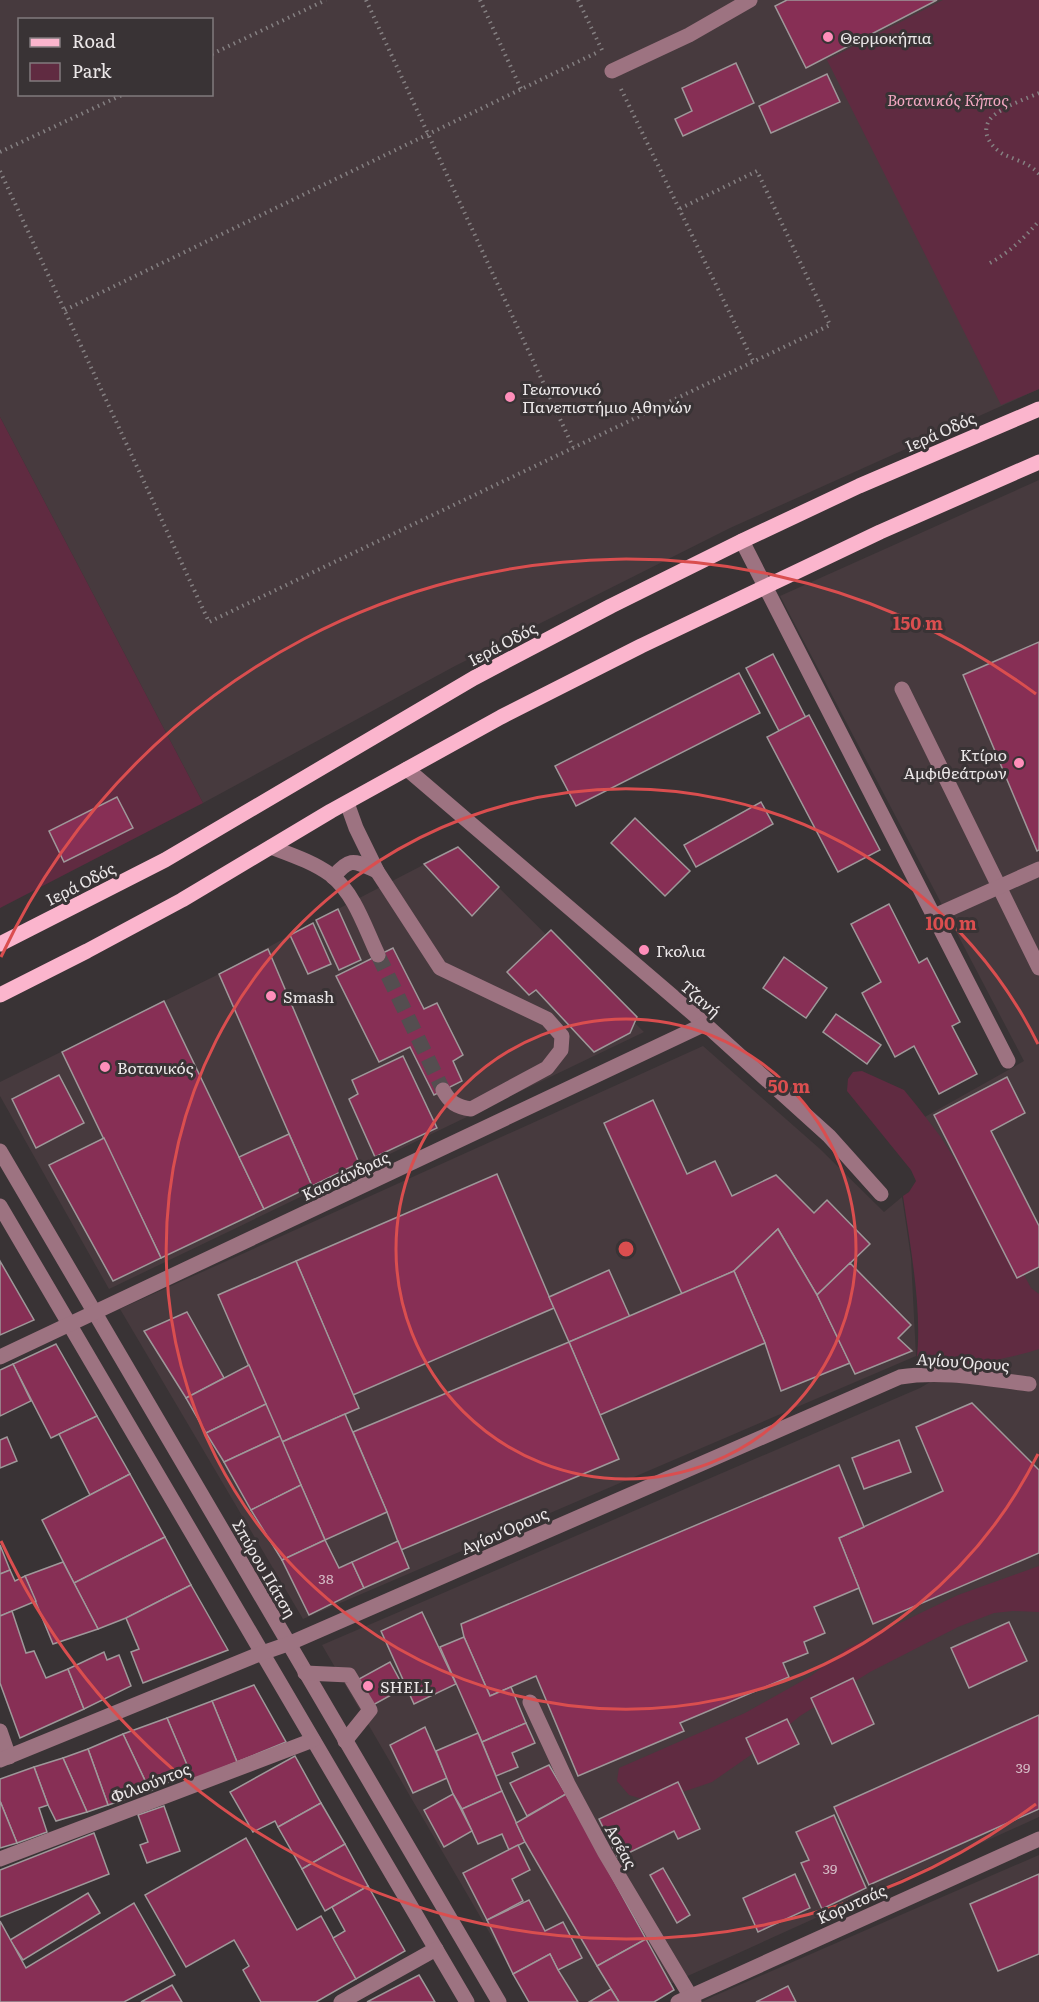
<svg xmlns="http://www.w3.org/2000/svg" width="1039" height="2002" font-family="Literata,serif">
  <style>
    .built { fill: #473a3e; fill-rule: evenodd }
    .green { fill: #602b41 }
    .building { fill: #872f55; stroke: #9f989a; stroke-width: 1.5 }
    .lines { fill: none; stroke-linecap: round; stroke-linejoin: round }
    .minor-tunnel { stroke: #544e50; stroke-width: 15; stroke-dasharray: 15 8; stroke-linecap: butt }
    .path { stroke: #858082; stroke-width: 4; stroke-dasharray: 1.5 4.5; stroke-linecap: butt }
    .minor { stroke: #9d7381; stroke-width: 15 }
    .major { stroke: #fbb5cd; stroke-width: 15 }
    .ring { fill: none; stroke: #da4e4f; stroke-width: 3 }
    .poi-dot { fill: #ff8eba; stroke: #393335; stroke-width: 2 }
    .labels { text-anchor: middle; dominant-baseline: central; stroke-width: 6; stroke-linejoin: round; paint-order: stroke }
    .number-label { font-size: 14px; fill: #d3bac4 }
    .poi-label { font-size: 16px; fill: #ece8e9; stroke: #393335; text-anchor: start }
    .park-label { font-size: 16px; font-style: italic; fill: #f2a7c1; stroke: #393335 }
    .street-label { font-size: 16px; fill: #ece8e9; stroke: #393335 }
    .centre { fill: #da4e4f; stroke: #393335; stroke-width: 3 }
    .ring-label { font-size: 18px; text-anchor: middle; font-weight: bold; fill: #da4e4f; stroke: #393335; stroke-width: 6; stroke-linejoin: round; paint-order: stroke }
  </style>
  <rect width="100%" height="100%" fill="#393335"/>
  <g class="built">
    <path d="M0,0H1039V389L730,528L455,666L203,803L0,417ZM20,20H212V94H20Z"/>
    <path d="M1039,480V1817L670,1984L635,2002H530L322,1645L920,1388L1036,1319L923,1118L1024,1061L780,596Z"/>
    <path d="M458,847L644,1032L109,1289L0,1096V1082L219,974L338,909Z"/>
    <path d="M703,1046L820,1149L884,1212L902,1197L911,1258L916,1356L303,1619L120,1309Z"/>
    <path d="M1039,1855V2002H702L714,1996Z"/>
  </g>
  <g class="green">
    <path d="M943,0H1039V389L1001,405L827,60Z"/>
    <path d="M0,417L203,803L0,908Z"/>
    <path d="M862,1071L904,1090L917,1106L940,1136L965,1175L1015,1258L1031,1288L1039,1294V1349C1012,1358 941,1375 917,1356C922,1309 910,1244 903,1196L909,1192L916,1181L911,1170L847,1091L848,1079L853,1072Z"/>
    <path d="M1039,1566V1612L1013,1611L994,1613L958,1627L870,1672L800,1716L758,1750L712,1782L674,1795L649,1801L629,1795L617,1781L619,1768L745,1713L811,1676L846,1649L958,1595Z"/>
  </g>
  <g class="building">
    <path d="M787,0H937L806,68L775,6Z"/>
    <path d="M736,63L754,103L683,136L675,119L692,111L682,88Z"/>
    <path d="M827,74L840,102L771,133L759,106Z"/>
    <path d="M1039,642V850L1037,851L963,675Z"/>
    <path d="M773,654L806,718L779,731L746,668Z"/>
    <path d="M739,673L760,713L576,806L555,766Z"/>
    <path d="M809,715L880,850L838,872L767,737Z"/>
    <path d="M117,797L133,828L64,862L49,831Z"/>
    <path d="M761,802L773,824L696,867L684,845Z"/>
    <path d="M635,818L690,871L665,896L611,843Z"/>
    <path d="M458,847L499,887L472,916L424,864Z"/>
    <path d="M889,904L919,963L927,958L960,1022L952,1026L977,1074L939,1094L914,1046L895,1057L862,993L881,982L851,924Z"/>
    <path d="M338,909L361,960L339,970L316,920Z"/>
    <path d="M313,923L331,964L308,974L290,935Z"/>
    <path d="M551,930L637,1017L630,1033L594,1052L536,990L529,995L507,972Z"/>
    <path d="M393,948L424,1009L437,1003L463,1055L453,1061L462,1081L434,1095L410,1047L379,1062L336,976Z"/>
    <path d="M268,949L359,1163L312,1186L219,974Z"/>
    <path d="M784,957L827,988L806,1018L763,988Z"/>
    <path d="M164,1001L264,1209L161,1258L62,1052Z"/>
    <path d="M836,1014L881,1045L867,1064L823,1032Z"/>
    <path d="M403,1056L437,1128L375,1157L349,1099L358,1094L352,1080Z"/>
    <path d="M59,1075L84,1123L36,1148L12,1099Z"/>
    <path d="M1007,1077L1025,1113L991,1131L1039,1226V1267L1017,1278L934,1115Z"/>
    <path d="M653,1100L687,1174L715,1161L732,1196L776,1175L814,1213L827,1200L870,1244L817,1295L778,1229L734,1271L682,1294L604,1123Z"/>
    <path d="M289,1134L312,1186L264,1209L239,1157Z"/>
    <path d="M104,1138L161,1258L113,1281L49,1165Z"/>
    <path d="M497,1174L554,1308L353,1395L296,1261Z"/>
    <path d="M778,1229L817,1295L850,1363L781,1391L765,1343L734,1271Z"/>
    <path d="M0,1261L34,1320L0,1335Z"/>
    <path d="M296,1261L359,1408L282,1442L218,1295Z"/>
    <path d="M850,1263L911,1325L898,1338L912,1351L855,1374L817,1295Z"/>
    <path d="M609,1270L630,1317L569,1342L549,1297Z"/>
    <path d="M734,1271L765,1343L600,1415L569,1342Z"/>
    <path d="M187,1312L224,1378L186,1398L144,1331Z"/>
    <path d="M569,1342L619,1459L401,1550L387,1512L353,1432Z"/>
    <path d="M56,1344L97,1416L51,1438L13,1364Z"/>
    <path d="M13,1364L31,1401L0,1416V1370Z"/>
    <path d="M249,1365L266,1404L206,1433L186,1398Z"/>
    <path d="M972,1403L1039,1470V1553L873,1624L839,1538L943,1491L916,1427Z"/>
    <path d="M266,1404L280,1436L224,1462L206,1433Z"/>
    <path d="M345,1414L387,1512L325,1540L282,1442Z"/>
    <path d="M97,1416L130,1474L90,1495L59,1434Z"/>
    <path d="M280,1436L301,1485L251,1510L224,1462Z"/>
    <path d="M7,1437L17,1461L0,1468V1440Z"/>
    <path d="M899,1440L911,1472L864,1489L852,1458Z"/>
    <path d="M839,1465L864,1527L839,1538L859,1588L814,1607L825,1633L804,1642L808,1653L783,1663L789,1677L680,1723L684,1731L578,1776L536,1676L490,1696L464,1637L461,1624Z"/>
    <path d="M130,1474L165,1537L74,1583L42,1520Z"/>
    <path d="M301,1485L325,1540L282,1560L251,1510Z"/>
    <path d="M165,1537L191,1585L126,1618L98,1629L74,1583Z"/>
    <path d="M325,1540L339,1568L352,1562L364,1588L309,1615L282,1560Z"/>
    <path d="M398,1541L409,1568L364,1588L352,1562Z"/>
    <path d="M0,1545L10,1570L0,1574Z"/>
    <path d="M63,1562L98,1629L53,1644L25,1576Z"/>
    <path d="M10,1570L15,1581L25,1576L36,1601L0,1616V1574Z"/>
    <path d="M191,1585L228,1650L143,1683L131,1652L139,1649L126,1618Z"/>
    <path d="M12,1611L26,1653L34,1651L46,1678L68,1669L84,1709L20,1738L0,1683V1616Z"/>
    <path d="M422,1612L456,1684L414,1704L381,1631Z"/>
    <path d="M1009,1622L1027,1661L969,1688L951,1648Z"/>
    <path d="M464,1637L490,1696L511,1687L526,1723L482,1742L440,1647Z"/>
    <path d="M104,1652L107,1660L119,1655L131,1686L84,1709L68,1669Z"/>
    <path d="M390,1662L404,1688L373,1705L359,1679Z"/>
    <path d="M853,1678L874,1724L832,1744L811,1698Z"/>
    <path d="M254,1685L286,1742L237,1762L212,1701Z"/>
    <path d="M212,1701L237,1762L193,1780L167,1718Z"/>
    <path d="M1039,1715V1809L869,1885L834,1807Z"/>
    <path d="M167,1718L190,1772L150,1791L123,1734Z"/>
    <path d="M787,1719L799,1744L758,1764L746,1738Z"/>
    <path d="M526,1723L535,1743L512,1753L518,1767L496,1776L482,1742Z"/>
    <path d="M425,1727L447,1778L413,1793L390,1745Z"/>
    <path d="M478,1733L502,1791L462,1809L453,1794L436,1751Z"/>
    <path d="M123,1734L150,1791L108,1805L88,1749Z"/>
    <path d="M88,1749L108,1805L87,1812L63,1758Z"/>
    <path d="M295,1756L321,1803L278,1827L275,1821L253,1832L230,1792Z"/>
    <path d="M63,1758L87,1812L56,1821L48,1805L34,1767Z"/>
    <path d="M549,1765L566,1794L527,1816L510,1783Z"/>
    <path d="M34,1767L48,1805L39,1808L47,1832L17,1843L0,1801V1779Z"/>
    <path d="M678,1782L700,1829L678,1839L674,1831L618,1858L599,1819Z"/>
    <path d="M502,1791L525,1842L509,1850L502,1834L478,1844L462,1809Z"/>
    <path d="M453,1794L472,1831L444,1847L424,1810Z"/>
    <path d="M566,1794L646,1939L597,1966L525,1842L516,1823Z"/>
    <path d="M0,1801L17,1843L0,1848Z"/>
    <path d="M321,1803L345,1844L302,1869L278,1827Z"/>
    <path d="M164,1806L180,1851L147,1863L140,1845L148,1842L138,1815Z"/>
    <path d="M834,1815L866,1888L822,1909L801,1863L809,1860L796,1832Z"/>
    <path d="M94,1833L109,1874L0,1917V1870Z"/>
    <path d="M246,1838L297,1930L321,1916L356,1979L316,2002H261L243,1970L249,1966L234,1940L186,1967L145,1895Z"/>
    <path d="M345,1844L368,1886L325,1911L302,1869Z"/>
    <path d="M518,1845L530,1870L512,1879L523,1901L487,1920L463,1873Z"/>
    <path d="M663,1868L690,1915L677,1923L650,1875Z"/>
    <path d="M795,1874L810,1908L758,1932L743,1898Z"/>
    <path d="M1039,1874V1954L998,1971L970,1904Z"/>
    <path d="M368,1886L405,1951L356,1979L333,1938L345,1931L332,1907Z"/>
    <path d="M88,1893L100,1913L23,1960L10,1940Z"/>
    <path d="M529,1900L545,1931L563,1922L582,1958L558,1970L550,1954L513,1974L487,1920Z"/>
    <path d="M134,1903L175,1975L124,2002H0V1921L26,1968Z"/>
    <path d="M646,1939L674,1990L654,2002H619L597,1966Z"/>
    <path d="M550,1954L558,1970L578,2002H529L513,1974Z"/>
    <path d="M419,1975L435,2002H367Z"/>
    <path d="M172,1985L182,2002H141Z"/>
    <path d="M788,1986L796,2002H756Z"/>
    <path d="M611,1989L619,2002H589Z"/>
  </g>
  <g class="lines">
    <path class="minor-tunnel" d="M378,955L443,1090"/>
    <g class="path">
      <path d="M366,0L573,447"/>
      <path d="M480,0L521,89"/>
      <path d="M578,0L602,50"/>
      <path d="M212,54L326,0"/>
      <path d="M621,89L753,361"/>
      <path d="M1039,93C1025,99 1005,106 993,116C979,129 989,146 1003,154C1015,160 1030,163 1039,174"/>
      <path d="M0,152L124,94"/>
      <path d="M0,171L209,622L830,325L757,171L679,209"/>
      <path d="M990,263C1010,252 1024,238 1039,221"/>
      <path d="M65,310L596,53"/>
    </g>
    <g class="minor">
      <path d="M612,71L689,35L750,0"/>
      <path d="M742,541L1008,1061"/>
      <path d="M902,689L1039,968"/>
      <path d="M407,769L705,1024L829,1136L881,1194"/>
      <path d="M347,803L356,828L377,871L440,968L547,1019L562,1036L561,1050L547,1068L471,1109C457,1107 450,1103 443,1090"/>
      <path d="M271,847C292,855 313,862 331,875C355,894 365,928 378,955"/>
      <path d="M333,877C351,856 354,861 377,871"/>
      <path d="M934,916L1039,869"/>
      <path d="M0,1151L499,2002"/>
      <path d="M0,1206L467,2002"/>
      <path d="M0,1357L705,1024"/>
      <path d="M305,1673L349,1675L370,1710L345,1741"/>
      <path d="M530,1702L568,1784L605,1853L694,2002"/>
      <path d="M0,1731L9,1757"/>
      <path d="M0,1760L262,1653L288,1644L900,1377C942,1370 987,1379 1029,1384"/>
      <path d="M0,1859L313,1740"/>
      <path d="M341,2002L436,1949"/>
      <path d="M678,2002L1039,1839"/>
    </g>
    <g class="major">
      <path d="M0,944L165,860L474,678L611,606L742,541L859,486L1039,409"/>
      <path d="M0,995L87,951L182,900L331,811L501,717L641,646L880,532L1039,462"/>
    </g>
  </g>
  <g class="ring">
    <circle cx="626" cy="1249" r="230"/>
    <path d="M1038 1454A460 460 0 1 1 1038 1044"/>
    <path d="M1036 1804A690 690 0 0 1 1 1541M1 957A690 690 0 0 1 1036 694"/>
  </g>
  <g class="poi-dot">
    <circle cx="828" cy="37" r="6"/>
    <circle cx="510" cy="397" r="6"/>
    <circle cx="1019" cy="763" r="6"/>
    <circle cx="644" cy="950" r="6"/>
    <circle cx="271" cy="996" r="6"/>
    <circle cx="105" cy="1067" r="6"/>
    <circle cx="368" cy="1686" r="6"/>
  </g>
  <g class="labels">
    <g class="number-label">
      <text x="326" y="1578">38</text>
      <text x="1023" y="1767">39</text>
      <text x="830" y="1868">39</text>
    </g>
    <g class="poi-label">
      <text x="840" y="37">Θερμοκήπια</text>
      <text x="522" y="388">Γεωπονικό<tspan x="522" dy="18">Πανεπιστήμιο Αθηνών</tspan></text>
      <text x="1007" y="754" text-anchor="end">Κτίριο<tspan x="1007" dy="18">Αμφιθεάτρων</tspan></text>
      <text x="656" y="950">Γκολια</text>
      <text x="283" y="996">Smash</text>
      <text x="117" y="1067">Βοτανικός</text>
      <text x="380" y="1686">SHELL</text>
    </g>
    <g class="park-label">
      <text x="948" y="99">Βοτανικός Κήπος</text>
    </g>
    <g class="street-label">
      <text transform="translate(940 431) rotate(-24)">Ιερά Οδός</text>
      <text transform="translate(502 643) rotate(-28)">Ιερά Οδός</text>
      <text transform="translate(80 883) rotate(-27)">Ιερά Οδός</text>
      <text transform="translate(701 998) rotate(41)">Τζανή</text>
      <text transform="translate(345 1175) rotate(-25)">Κασσάνδρας</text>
      <text transform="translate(963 1361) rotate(4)">Αγίου Όρους</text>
      <text transform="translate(504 1530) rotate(-24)">Αγίου Όρους</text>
      <text transform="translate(265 1568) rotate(60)">Σπύρου Πάτση</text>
      <text transform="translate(150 1782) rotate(-21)">Φιλιούντος</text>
      <text transform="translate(622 1846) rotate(61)">Ασέας</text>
      <text transform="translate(851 1903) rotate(-24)">Κορυτσάς</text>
    </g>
  </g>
  <circle cx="626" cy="1249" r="9" class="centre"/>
  <g class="ring-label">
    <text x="918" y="630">150 m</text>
    <text x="951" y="930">100 m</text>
    <text x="789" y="1093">50 m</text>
  </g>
  <rect x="18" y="18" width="195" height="78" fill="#393335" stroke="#817b7d" stroke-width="1.5"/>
  <rect x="30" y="38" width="30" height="9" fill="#fbb5cd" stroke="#817b7d" stroke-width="1.5"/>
  <text x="72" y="48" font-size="18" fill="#ece8e9">Road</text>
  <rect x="30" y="63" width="30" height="18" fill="#602b41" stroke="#817b7d" stroke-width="1.5"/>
  <text x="72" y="78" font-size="18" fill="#ece8e9">Park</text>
</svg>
